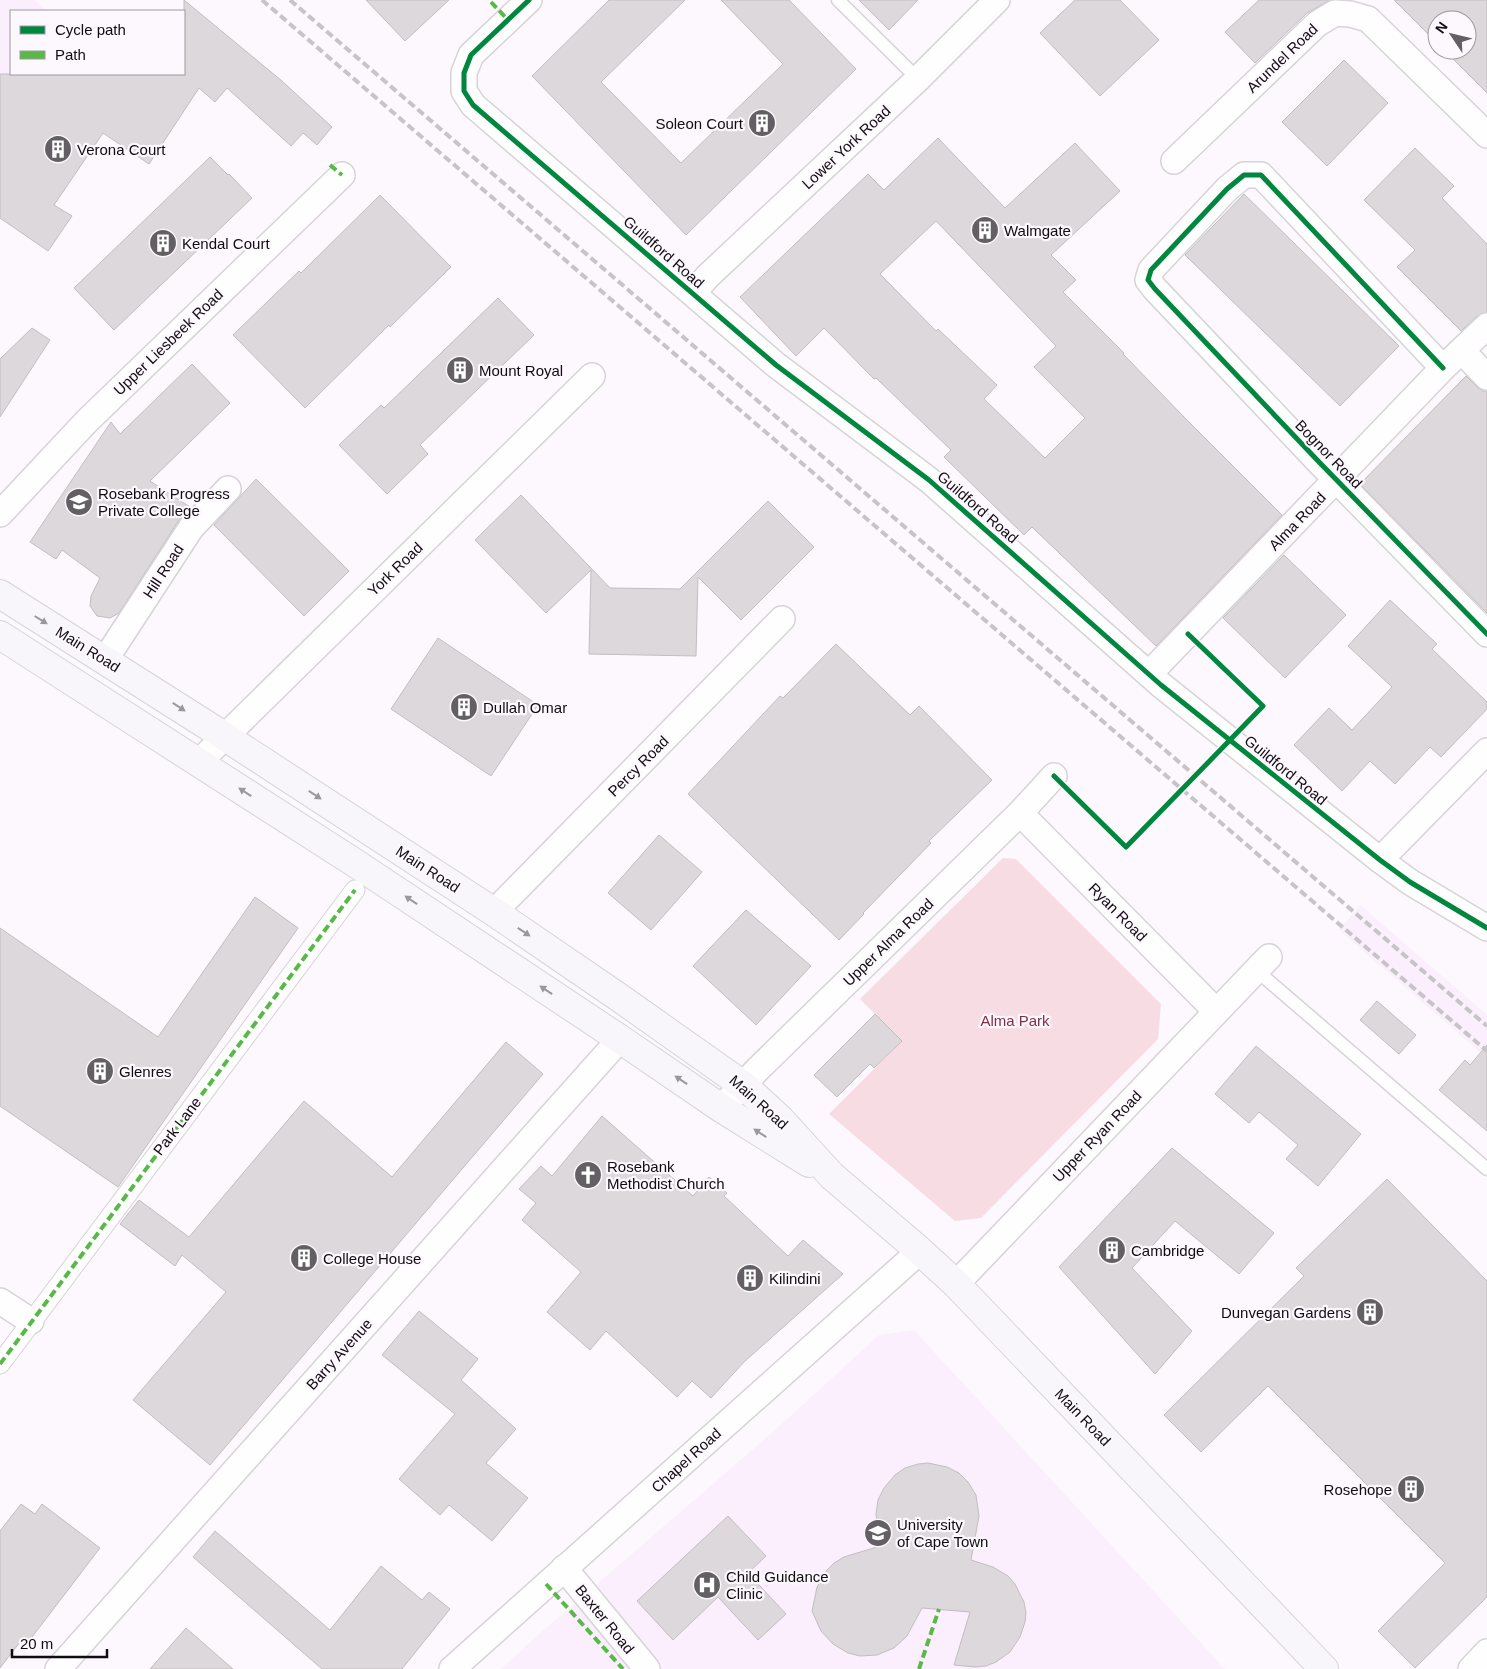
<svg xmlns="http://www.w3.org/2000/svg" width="1487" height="1669" font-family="Helvetica,sans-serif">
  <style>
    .built { fill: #fbeffe }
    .green { fill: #f8dce3 }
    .building { fill: #ddd8dc; stroke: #c3bdc2; fill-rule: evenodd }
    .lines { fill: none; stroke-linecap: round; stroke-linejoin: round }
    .service-casing { stroke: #d7d3d8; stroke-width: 15 }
    .pedestrian-casing { stroke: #d7d3d8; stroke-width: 21 }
    .minor-casing { stroke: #d7d3d8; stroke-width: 28 }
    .secondary-casing { stroke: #d7d3d8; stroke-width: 30 }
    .service { stroke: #fffeff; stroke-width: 12 }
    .pedestrian { stroke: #fffeff; stroke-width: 19 }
    .minor { stroke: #fffeff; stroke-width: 25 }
    .secondary { stroke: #f8f6fa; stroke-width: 28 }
    .rail { stroke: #c6c4c6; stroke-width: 4; stroke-dasharray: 8 4; stroke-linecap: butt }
    .quiet { stroke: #58b947; stroke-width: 4; stroke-dasharray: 8 4; stroke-linecap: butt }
    .cycleway-casing { stroke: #fdf7fe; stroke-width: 8 }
    .cycleway { stroke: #00873e; stroke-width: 5 }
    .oneway { fill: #9b989d }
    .labels { text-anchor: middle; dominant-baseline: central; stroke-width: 4.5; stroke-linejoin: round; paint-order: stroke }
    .street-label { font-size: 15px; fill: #100c11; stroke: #fdf7fe }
    .poi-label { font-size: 15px; fill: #100c11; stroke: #fdf7fe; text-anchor: start }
    .park-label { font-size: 15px; fill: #822f45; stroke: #fdf7fe }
  </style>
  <rect width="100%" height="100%" fill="#fcf8fd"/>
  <g class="built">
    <path d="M0,0H35L46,11H11V74H48L0,153Z"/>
    <path d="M1360,905L1487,1015V1058L1339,930Z"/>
    <path d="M914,1330L1225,1669H501L538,1635L773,1432L879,1335Z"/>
  </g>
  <path class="green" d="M1003,858L1016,859L1161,1004L1158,1039L981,1218L955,1221L829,1114L902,1041L860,999Z"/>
  <g class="building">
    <path d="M184,0L282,81L332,127L317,145L303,133L291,146L227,88L215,102L199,88L149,164L103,133L54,205L72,216L48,251L0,218V74H184Z"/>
    <path d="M366,0H449L405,41Z"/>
    <path d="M609,0H685L601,82L681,163L783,64L721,0H789L856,69L686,235L532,76Z"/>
    <path d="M859,0H918L889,30Z"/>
    <path d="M1075,0H1120L1159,40L1100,96L1040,33Z"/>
    <path d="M1259,0H1330L1307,13L1255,63L1225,32Z"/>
    <path d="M1394,0H1487V93L1444,50H1467V20H1437V43Z"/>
    <path d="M1344,60L1388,103L1327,166L1282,122Z"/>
    <path d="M938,138L1005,208L1075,143L1120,191L1051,255L1076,280L1063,292L1124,353L1123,354L1185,418L1282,515L1156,646L1032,527L1024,535L944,457L951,450L876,378L874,379L824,328L796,356L740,297L868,174L884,190ZM936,221L1056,346L1034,367L1085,418L1045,458L984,399L997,385L938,329L936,331L880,274Z"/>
    <path d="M1415,148L1454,186L1442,198L1487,244V312L1477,316L1461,331L1397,267L1415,250L1364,200Z"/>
    <path d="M210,157L228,175L229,174L252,198L114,330L74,288Z"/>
    <path d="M1244,194L1399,346L1340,406L1185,255Z"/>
    <path d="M380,195L451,267L390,327L389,325L305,408L233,335L299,271L301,273Z"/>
    <path d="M498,298L534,335L420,445L428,454L387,494L339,445L381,405L384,408Z"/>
    <path d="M32,328L50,340L0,417V359Z"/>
    <path d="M192,364L230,403L150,481L190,507L179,520L119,613L110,618L97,616L90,606L91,596L100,578L62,550L56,559L30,542L111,422L120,434Z"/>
    <path d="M1466,376L1477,387L1483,391H1487V613L1360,484Z"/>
    <path d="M256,479L349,571L304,616L214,525Z"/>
    <path d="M521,495L610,588L680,589L768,501L814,547L741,620L698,577L696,656L589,654L591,570L546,613L475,540Z"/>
    <path d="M1284,555L1346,615L1285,678L1223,618Z"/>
    <path d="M1390,600L1437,644L1432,649L1487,702V709L1441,757L1430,747L1395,784L1370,761L1342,791L1294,745L1329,708L1352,730L1392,687L1348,646Z"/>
    <path d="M438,638L538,705L491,776L391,709Z"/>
    <path d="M836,644L910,715L919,706L992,780L929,841L931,843L863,913L864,914L839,940L688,794L780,696L783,698Z"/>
    <path d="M659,835L702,872L651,930L608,893Z"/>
    <path d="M255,897L298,928L118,1187L0,1106V928L158,1037Z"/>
    <path d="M746,910L811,966L756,1025L693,966Z"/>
    <path d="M1377,1001L1416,1035L1399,1054L1360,1020Z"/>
    <path d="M875,1014L902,1041L874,1068L870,1064L837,1097L814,1075Z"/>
    <path d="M506,1042L543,1074L210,1465L133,1400L226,1292L182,1255L175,1266L120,1224L139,1200L189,1237L304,1101L392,1177Z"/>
    <path d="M1487,1045V1131L1439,1090L1465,1060L1470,1065Z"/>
    <path d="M1256,1046L1361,1134L1318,1186L1286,1159L1298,1145L1259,1112L1249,1123L1215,1094Z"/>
    <path d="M602,1116L693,1196L709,1177L727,1193L724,1196L788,1256L803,1240L843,1274L744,1362L711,1398L692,1381L677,1397L606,1331L590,1350L547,1312L581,1272L522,1220L536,1203L519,1189L541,1166L552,1176Z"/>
    <path d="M1172,1148L1274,1233L1239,1274L1175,1221L1132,1268L1192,1331L1155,1374L1059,1267Z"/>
    <path d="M1387,1179L1487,1281V1597L1415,1668L1378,1631L1445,1563L1268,1386L1201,1452L1164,1415L1304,1276L1296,1268Z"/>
    <path d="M419,1311L478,1359L461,1380L516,1429L486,1463L528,1498L492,1541L449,1505L440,1515L399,1479L455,1414L382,1355Z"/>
    <path d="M928,1463L947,1467L959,1473L968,1482L976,1495L979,1516L971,1560L993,1567L1008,1576L1015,1584L1024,1602L1026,1613L1025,1622L1020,1637L1010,1652L996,1662L986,1666L975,1667L954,1665L970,1612L922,1608L907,1636L894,1648L877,1655L860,1656L848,1653L833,1644L821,1631L812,1611L817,1587L827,1570L834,1563L844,1557L880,1546L876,1514L878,1500L884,1488L895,1475L905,1468L918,1464Z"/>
    <path d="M21,1504L35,1514L42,1504L100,1548L29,1641L24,1637L0,1668V1531Z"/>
    <path d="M728,1516L766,1556L748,1573L786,1614L758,1640L718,1597L673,1640L637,1601Z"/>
    <path d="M215,1531L330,1630L381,1566L422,1600L429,1592L450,1609L402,1669H322L193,1557Z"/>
    <path d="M186,1628L233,1669H150Z"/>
  </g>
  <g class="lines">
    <g class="service-casing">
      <g id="service">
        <path d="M838,0L918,79"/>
        <path d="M1256,970L1487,1169"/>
      </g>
    </g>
    <g class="pedestrian-casing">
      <path id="pedestrian" d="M0,1364L355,890"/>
    </g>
    <g class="minor-casing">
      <g id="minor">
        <path d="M529,0L471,55L464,73V91L473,105L776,365L929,480L1161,685L1380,860L1410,882L1487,928"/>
        <path d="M1174,161L1317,24L1335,13L1350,14L1368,19L1487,135"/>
        <path d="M693,293L708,276L918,79L997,0"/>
        <path d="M1462,351L1487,377"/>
        <path d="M1443,368L1261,175H1244L1227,189L1151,270L1148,280L1155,289L1320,463L1487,634"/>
        <path d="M0,514L87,421L342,175"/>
        <path d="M105,660L191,528L228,489"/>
        <path d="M1149,674L1443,368L1487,326"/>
        <path d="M199,762L592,376"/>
        <path d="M1020,813L1216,1011"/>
        <path d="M1380,860L1487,751"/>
        <path d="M494,912L782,619"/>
        <path d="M721,1108L758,1069L1020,813L1054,776"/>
        <path d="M956,1284L1269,957"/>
        <path d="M0,1301L31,1321"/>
        <path d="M564,1568L647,1669"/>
        <path d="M58,1669L620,1039"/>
        <path d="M452,1669L920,1251"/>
        <path d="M1471,1669L1487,1652"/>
      </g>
    </g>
    <g class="secondary-casing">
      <g id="secondary">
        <path d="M0,594L224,736L494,912L617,996L743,1085L780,1119L832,1176L920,1251L956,1284L1324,1669"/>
        <path d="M0,635L355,863L620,1039L721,1108L809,1163"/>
      </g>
    </g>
    <use href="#service" class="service"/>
    <use href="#pedestrian" class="pedestrian"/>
    <use href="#minor" class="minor"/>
    <use href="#secondary" class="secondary"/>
    <g class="rail">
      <path d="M262,0L1487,1051"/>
      <path d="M290,0L1487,1026"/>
    </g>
    <g class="quiet">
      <path d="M491,2L508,20"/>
      <path d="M330,165L342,175"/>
      <path d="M0,1364L355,890"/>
      <path d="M546,1584L623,1669"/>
      <path d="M919,1669L939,1609"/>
    </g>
    <g class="cycleway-casing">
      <g id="cycleway">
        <path d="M529,0L471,55L464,73V91L473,105L776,365L929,480L1161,685L1380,860L1410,882L1487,928"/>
        <path d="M1443,368L1261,175H1244L1227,189L1151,270L1148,280L1155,289L1320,463L1487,634"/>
        <path d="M1054,776L1126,847L1263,706L1188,634"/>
      </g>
    </g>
    <use href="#cycleway" class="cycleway"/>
  </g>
  <defs><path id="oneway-solid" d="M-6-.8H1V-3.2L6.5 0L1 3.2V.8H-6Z" transform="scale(1.25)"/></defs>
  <g class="oneway">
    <use href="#oneway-solid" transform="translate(41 620) rotate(32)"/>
    <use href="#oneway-solid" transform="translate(179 707) rotate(33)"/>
    <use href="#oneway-solid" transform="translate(245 792) rotate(-147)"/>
    <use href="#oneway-solid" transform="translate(315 795) rotate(33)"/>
    <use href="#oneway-solid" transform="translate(411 900) rotate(-146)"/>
    <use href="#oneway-solid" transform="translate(524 932) rotate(34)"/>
    <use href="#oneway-solid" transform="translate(546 990) rotate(-146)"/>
    <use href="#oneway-solid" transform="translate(681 1080) rotate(-146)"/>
    <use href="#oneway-solid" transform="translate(760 1133) rotate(-147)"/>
  </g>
  <defs>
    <g id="building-disc" transform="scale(1.4375)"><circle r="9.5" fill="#635f64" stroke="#fdf7fe"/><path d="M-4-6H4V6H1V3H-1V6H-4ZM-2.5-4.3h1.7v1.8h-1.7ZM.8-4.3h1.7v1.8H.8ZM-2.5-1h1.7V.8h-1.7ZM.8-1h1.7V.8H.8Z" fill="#fff"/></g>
    <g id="school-disc" transform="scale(1.4375)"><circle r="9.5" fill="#635f64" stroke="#fdf7fe"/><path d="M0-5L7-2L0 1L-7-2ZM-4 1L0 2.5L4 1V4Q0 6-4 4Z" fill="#fff"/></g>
    <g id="church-disc" transform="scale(1.4375)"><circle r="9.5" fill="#635f64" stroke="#fdf7fe"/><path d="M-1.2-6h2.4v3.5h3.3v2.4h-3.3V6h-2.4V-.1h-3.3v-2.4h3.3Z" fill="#fff"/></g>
    <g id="university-disc" transform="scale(1.4375)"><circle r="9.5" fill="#635f64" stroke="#fdf7fe"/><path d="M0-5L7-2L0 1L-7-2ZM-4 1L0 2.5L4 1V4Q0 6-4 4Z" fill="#fff"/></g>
    <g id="hospital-disc" transform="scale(1.4375)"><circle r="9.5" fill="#635f64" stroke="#fdf7fe"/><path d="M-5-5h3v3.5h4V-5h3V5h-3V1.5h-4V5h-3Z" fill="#fff"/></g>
  </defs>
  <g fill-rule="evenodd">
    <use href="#building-disc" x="762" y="123"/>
    <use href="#building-disc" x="58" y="149"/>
    <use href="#building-disc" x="985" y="230"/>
    <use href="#building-disc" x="163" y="243"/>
    <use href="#building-disc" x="460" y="370"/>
    <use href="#school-disc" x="79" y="502"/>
    <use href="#building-disc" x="464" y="707"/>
    <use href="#building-disc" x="100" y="1071"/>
    <use href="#church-disc" x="588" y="1175"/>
    <use href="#building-disc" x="1112" y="1250"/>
    <use href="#building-disc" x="304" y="1258"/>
    <use href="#building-disc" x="750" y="1278"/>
    <use href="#building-disc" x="1370" y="1312"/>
    <use href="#building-disc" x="1411" y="1489"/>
    <use href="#university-disc" x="878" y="1533"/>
    <use href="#hospital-disc" x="707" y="1585"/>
  </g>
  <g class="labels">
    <g class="street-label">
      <text transform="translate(1282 58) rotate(-44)">Arundel Road</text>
      <text transform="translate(846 147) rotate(-43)">Lower York Road</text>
      <text transform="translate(664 252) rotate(41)">Guildford Road</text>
      <text transform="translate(168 342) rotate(-44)">Upper Liesbeek Road</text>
      <text transform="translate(1329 454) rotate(46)">Bognor Road</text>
      <text transform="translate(978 507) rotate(41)">Guildford Road</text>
      <text transform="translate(1297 521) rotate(-46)">Alma Road</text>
      <text transform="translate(395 569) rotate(-44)">York Road</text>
      <text transform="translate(163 571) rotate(-57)">Hill Road</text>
      <text transform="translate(88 649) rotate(32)">Main Road</text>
      <text transform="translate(638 766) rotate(-45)">Percy Road</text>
      <text transform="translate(1286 770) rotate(39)">Guildford Road</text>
      <text transform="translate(428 869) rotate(33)">Main Road</text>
      <text transform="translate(1118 912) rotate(45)">Ryan Road</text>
      <text transform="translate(888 942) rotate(-44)">Upper Alma Road</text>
      <text transform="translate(759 1102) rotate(42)">Main Road</text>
      <text transform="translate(177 1126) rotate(-53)">Park Lane</text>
      <text transform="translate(1097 1136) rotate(-46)">Upper Ryan Road</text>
      <text transform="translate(339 1354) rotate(-48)">Barry Avenue</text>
      <text transform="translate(1083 1417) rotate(46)">Main Road</text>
      <text transform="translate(686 1460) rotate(-42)">Chapel Road</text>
      <text transform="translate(605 1619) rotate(51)">Baxter Road</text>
    </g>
    <g class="poi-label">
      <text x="743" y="123" text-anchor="end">Soleon Court</text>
      <text x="77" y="149">Verona Court</text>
      <text x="1004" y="230">Walmgate</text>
      <text x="182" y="243">Kendal Court</text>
      <text x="479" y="370">Mount Royal</text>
      <text x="98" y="493">Rosebank Progress<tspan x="98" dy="17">Private College</tspan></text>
      <text x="483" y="707">Dullah Omar</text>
      <text x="119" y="1071">Glenres</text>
      <text x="607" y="1166">Rosebank<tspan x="607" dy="17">Methodist Church</tspan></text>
      <text x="1131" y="1250">Cambridge</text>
      <text x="323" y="1258">College House</text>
      <text x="769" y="1278">Kilindini</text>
      <text x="1351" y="1312" text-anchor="end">Dunvegan Gardens</text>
      <text x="1392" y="1489" text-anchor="end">Rosehope</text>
      <text x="897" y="1524">University<tspan x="897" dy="17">of Cape Town</tspan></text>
      <text x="726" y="1576">Child Guidance<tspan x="726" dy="17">Clinic</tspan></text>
    </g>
    <g class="park-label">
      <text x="1015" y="1020">Alma Park</text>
    </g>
  </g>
  <rect x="10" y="10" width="175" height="65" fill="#fdf7fe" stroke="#9e999f"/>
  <rect x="20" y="26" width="25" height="8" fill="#00873e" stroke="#9e999f"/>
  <text x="55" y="35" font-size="15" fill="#100c11">Cycle path</text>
  <rect x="20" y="51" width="25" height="8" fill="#58b947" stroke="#9e999f"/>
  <text x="55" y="60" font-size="15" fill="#100c11">Path</text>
  <g transform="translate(1452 35) rotate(305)"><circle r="24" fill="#fdf7fe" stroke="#9e999f"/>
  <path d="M0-4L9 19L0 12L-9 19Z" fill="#635f64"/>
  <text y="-8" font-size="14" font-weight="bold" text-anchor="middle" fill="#100c11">N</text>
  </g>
  <path d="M12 1649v8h95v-8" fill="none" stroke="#100c11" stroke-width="2.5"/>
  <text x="20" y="1649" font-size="15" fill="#100c11" stroke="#fdf7fe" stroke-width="4" paint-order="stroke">20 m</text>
</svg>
